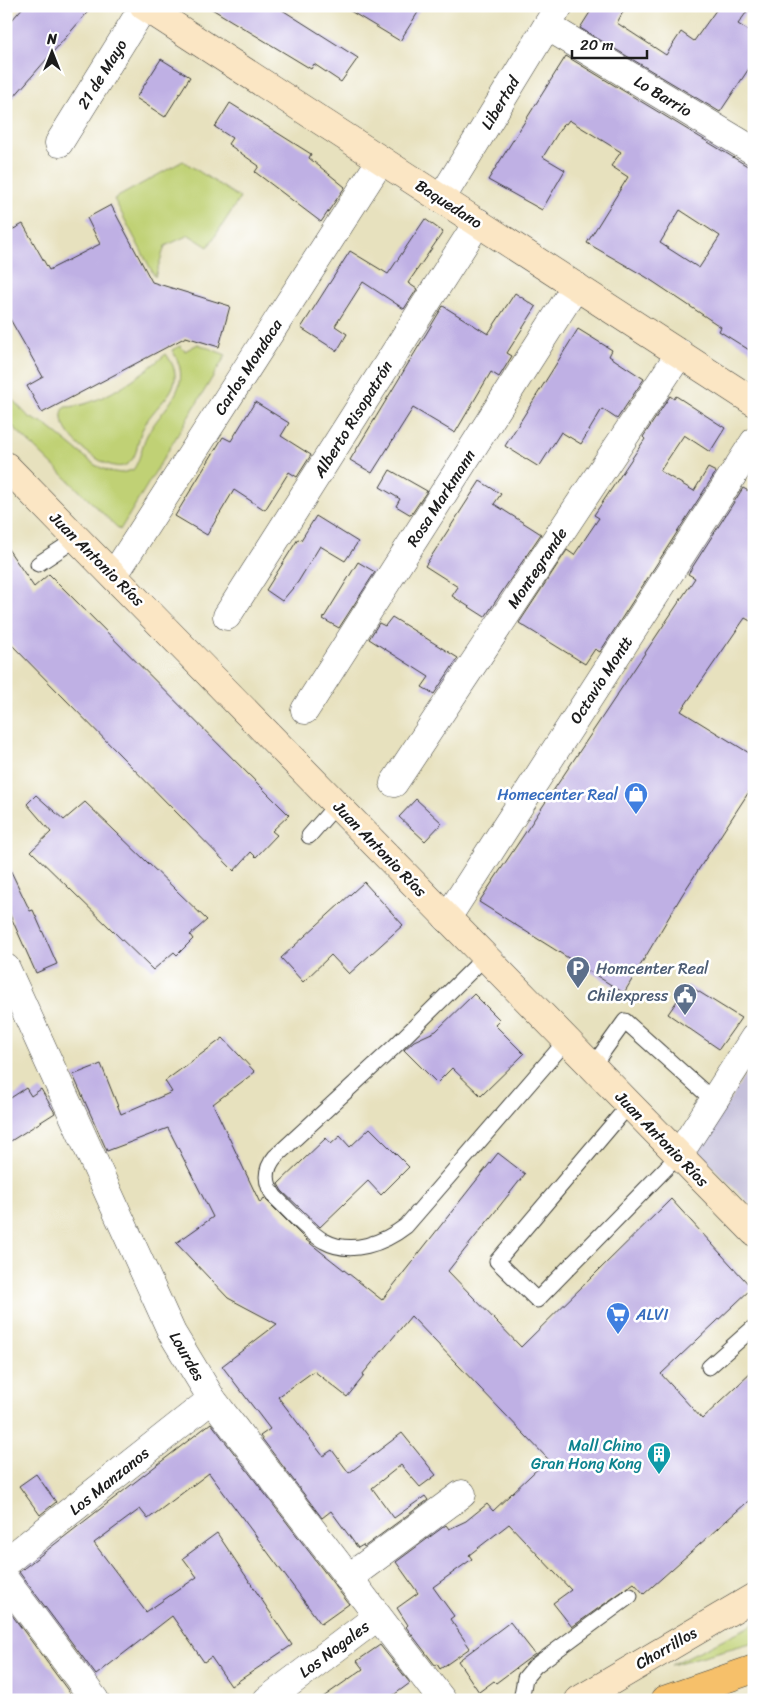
<svg xmlns="http://www.w3.org/2000/svg" width="760" height="1706" font-family="Sriracha,sans-serif">
  <style>
    .industrial { fill: #c5c0da }
    .green { fill: #c0d174; stroke: #6e7648 }
    .building { fill: #bfb0e4; fill-rule: evenodd }
    .lines { fill: none; stroke-linecap: round; stroke-linejoin: round }
    .lane-casing { stroke: #3a3a34; stroke-width: 17 }
    .street-casing { stroke: #3a3a34; stroke-width: 29 }
    .secondary-casing { stroke: #3a3a34; stroke-width: 29 }
    .highway-casing { stroke: #3a3a34; stroke-width: 29 }
    .lane { stroke: #fff; stroke-width: 15 }
    .street { stroke: #fff; stroke-width: 28 }
    .secondary { stroke: #fbe6c4; stroke-width: 28 }
    .highway { stroke: #f6c06b; stroke-width: 28 }
    .labels { text-anchor: middle; dominant-baseline: central; stroke-width: 5; stroke-linejoin: round; paint-order: stroke }
    .street-label { font-size: 16px; fill: #1c1c1c; stroke: #fff }
    .shop-label { font-size: 16px; fill: #366cbe; stroke: #fff; text-anchor: end }
    .service-label { font-size: 16px; fill: #4e5e75; stroke: #fff; text-anchor: start }
    .culture-label { font-size: 16px; fill: #0d838f; stroke: #fff; text-anchor: end }
  </style>
  <rect width="100%" height="100%" fill="#fff"/>
  <filter id="ink" filterUnits="userSpaceOnUse"><feTurbulence type="fractalNoise" baseFrequency=".02" numOctaves="2"/><feDisplacementMap in="SourceGraphic" scale="10" xChannelSelector="R" yChannelSelector="G"/><feConvolveMatrix kernelMatrix="1 2 1 2 8 2 1 2 1" color-interpolation-filters="sRGB"/></filter>
  <filter id="wash" filterUnits="userSpaceOnUse"><feTurbulence type="fractalNoise" baseFrequency=".0096" numOctaves="4" result="noise"/><feDisplacementMap in="SourceGraphic" scale="20" xChannelSelector="R" yChannelSelector="G"/><feGaussianBlur stdDeviation="1.12" result="paint"/><feColorMatrix in="noise" values="0 0 0 0 0 0 0 0 0 0 0 0 0 0 0 0 0 1.4 0 .05"/><feComposite in="paint" operator="in"/></filter>
  <g filter="url(#wash)">
    <rect width="100%" height="100%" fill="#e7e1be"/>
    <path class="industrial" d="M754,1061V1208L698,1151Z"/>
    <g class="green">
      <path d="M183,161L240,198L208,247L189,235L165,246L155,277L114,199Z"/>
      <path d="M198,344L226,355L120,530L6,420V393L29,417L46,425L95,465L108,471L121,473L133,470C141,459 141,447 147,435C164,405 196,387 172,350L180,346L185,351Z"/>
      <path d="M166,354C171,361 176,369 175,379C173,394 160,403 152,414C148,418 145,425 142,430C136,442 139,461 123,466C104,472 48,428 65,407C99,407 141,375 166,354Z"/>
      <path d="M754,1624V1642L671,1665Z"/>
    </g>
    <g id="blocks">
      <g class="building">
        <path d="M24,6H93L6,106V27Z"/>
        <path d="M207,6H276L358,58L341,82L314,64L311,69Z"/>
        <path d="M342,6H422L400,41Z"/>
        <path d="M594,6H626L617,23L666,55L681,32L694,41L719,6H751L738,24L754,34V61L720,112L580,28Z"/>
        <path d="M566,56L754,170V353L719,331L721,327L646,277L587,243L628,177L611,166L621,152L569,120L566,124L564,123L543,157L565,170L542,210L488,180ZM680,210L720,236L699,268L660,243Z"/>
        <path d="M161,59L190,77L165,117L136,98Z"/>
        <path d="M230,103L311,154L309,158L345,187L321,222L255,172L259,166L228,144L232,138L215,127Z"/>
        <path d="M111,205L152,282L230,306L219,347L186,337L42,413L27,386L43,377L6,312V233L23,224L49,270L100,244L87,218Z"/>
        <path d="M425,219L443,232L408,283L417,289L404,309L363,282L335,326L347,334L337,351L301,328L350,251L388,274Z"/>
        <path d="M515,293L536,307L507,353L512,356L499,377L491,372L455,433L413,408L372,473L350,460L443,306L488,334Z"/>
        <path d="M578,329L612,350L609,356L644,379L617,419L602,409L581,444L561,432L539,467L505,446Z"/>
        <path d="M670,396L674,399L676,396L725,428L710,452L684,435L660,471L694,491L708,468L716,472L600,652L595,649L585,664L519,623L567,550L574,555L599,518L594,515L645,439L643,437Z"/>
        <path d="M255,402L289,423L281,436L311,455L297,477L289,472L265,510L234,490L207,535L175,516L223,437L231,441Z"/>
        <path d="M390,470L427,491L411,515L396,506L400,499L380,487Z"/>
        <path d="M480,481L501,494L494,504L541,534L485,617L452,596L458,587L425,566Z"/>
        <path d="M743,488L754,494V623L745,618L681,711L754,756V784L682,895L624,993L479,902L695,578L688,574Z"/>
        <path d="M316,516L358,542L345,561L320,546L298,582L282,601L266,590L298,539L301,540Z"/>
        <path d="M6,546L34,587L49,574L289,815L272,831L277,835L256,857L251,852L234,871L6,639Z"/>
        <path d="M358,562L375,572L339,628L323,619Z"/>
        <path d="M392,617L458,658L434,694L422,687L429,677L369,639L379,623L385,626Z"/>
        <path d="M36,795L64,820L85,802L207,920L190,935L193,939L177,955L174,952L153,970L31,851L51,832L27,804Z"/>
        <path d="M416,799L442,823L425,841L399,817Z"/>
        <path d="M6,861L30,911L33,910L57,964L36,973L6,906Z"/>
        <path d="M364,882L403,925L349,974L331,955L303,982L281,958Z"/>
        <path d="M688,985L741,1018L719,1049L668,1014Z"/>
        <path d="M474,994L500,1020L495,1025L524,1054L481,1096L452,1068L437,1083L404,1050L414,1041L436,1031Z"/>
        <path d="M223,1038L255,1072L213,1104L260,1203L264,1198L306,1240L382,1300L498,1153L525,1174L448,1271L521,1347L671,1199L752,1288L661,1374L702,1419L754,1370V1496L644,1594L634,1583L572,1627L553,1603L571,1590L509,1524L469,1555L472,1559L433,1587L454,1616L450,1619L470,1648L440,1669L437,1664L435,1665L406,1627L408,1625L397,1608L418,1593L396,1562L446,1525L449,1529L466,1521L487,1504L493,1511L548,1459L411,1316L362,1375L364,1376L347,1397L314,1371L278,1397L323,1456L332,1450L349,1473L402,1433L436,1475L420,1487L401,1465L372,1488L394,1518L425,1496L428,1500L364,1547L363,1545L358,1548L331,1511L322,1518L260,1436L270,1429L222,1366L277,1324L228,1298L176,1243L213,1217L168,1128L107,1151L73,1075L101,1064L121,1114L172,1092L165,1081Z"/>
        <path d="M26,1088L31,1096L41,1089L55,1113L6,1144V1101Z"/>
        <path d="M370,1128L409,1167L381,1195L368,1181L320,1227L282,1191L278,1184L326,1138L331,1144L340,1136L350,1147Z"/>
        <path d="M211,1423L349,1604L321,1624L209,1473L148,1519L140,1509L94,1543L146,1612L197,1577L183,1558L217,1533L292,1645L231,1686L211,1657L204,1662L172,1616L96,1675L19,1572Z"/>
        <path d="M36,1474L56,1502L40,1515L19,1486Z"/>
        <path d="M6,1607L75,1700H6Z"/>
        <path d="M510,1622L535,1654L496,1683L494,1681L479,1692L458,1661Z"/>
        <path d="M380,1645L410,1683L387,1700H319L363,1669L357,1661Z"/>
      </g>
    </g>
  </g>
  <g filter="url(#ink)">
    <use href="#blocks" fill-opacity="0" stroke="#3a3a34" stroke-width="1"/>
    <g class="lines">
      <g class="lane-casing">
        <g id="lane">
          <path d="M38,564L76,539"/>
          <path d="M309,836L337,804"/>
          <path d="M485,957L393,1048L275,1157C264,1170 265,1184 275,1197C288,1209 310,1234 324,1241C351,1256 384,1243 406,1226L566,1041"/>
          <path d="M592,1067L625,1021L713,1100"/>
          <path d="M629,1105L497,1261L537,1300L678,1156"/>
          <path d="M709,1367L754,1327"/>
          <path d="M521,1700L525,1678L535,1666L630,1596"/>
        </g>
      </g>
      <g class="street-casing">
        <g id="street">
          <path d="M547,26L754,151"/>
          <path d="M59,143L144,6"/>
          <path d="M441,199L559,6"/>
          <path d="M114,575L381,160"/>
          <path d="M227,616L478,222"/>
          <path d="M305,710L576,286"/>
          <path d="M394,783L680,353"/>
          <path d="M447,918L754,442"/>
          <path d="M6,968L172,1333L212,1399L442,1700"/>
          <path d="M678,1156L754,1038"/>
          <path d="M6,1562L212,1399"/>
          <path d="M348,1578L462,1494"/>
          <path d="M6,1581L95,1700"/>
          <path d="M267,1700L377,1617"/>
        </g>
      </g>
      <g class="secondary-casing">
        <g id="secondary">
          <path d="M144,6L754,402"/>
          <path d="M6,466L754,1232"/>
          <path d="M579,1700L754,1597"/>
        </g>
      </g>
      <g class="highway-casing">
        <path id="highway" d="M664,1700L754,1669"/>
      </g>
      <use href="#lane" class="lane"/>
      <use href="#street" class="street"/>
      <use href="#secondary" class="secondary"/>
      <use href="#highway" class="highway"/>
    </g>
  </g>
  <defs>
    <g id="shop-pin" transform="scale(1.25)"><path d="M0 17L-7.5 6A9.5 9.5 0 1 1 7.5 6Z" fill="#3f7fe0" stroke="#fff"/><path d="M-5-2.5h2.3a2.7 3.5 0 0 1 5.4 0H5L5.5 6h-11ZM-1.5-2.5h3a1.5 2.3 0 0 0-3 0Z" fill="#fff"/></g>
    <g id="parking-pin" transform="scale(1.25)"><path d="M0 17L-7.5 6A9.5 9.5 0 1 1 7.5 6Z" fill="#5c6f8a" stroke="#fff"/><path d="M-3.5-5.5H1a3.5 3.5 0 0 1 0 7H-1V5.5H-3.5ZM-1-3.4V-.6H.8a1.4 1.4 0 0 0 0-2.8Z" fill="#fff"/></g>
    <g id="civic-pin" transform="scale(1.25)"><path d="M0 17L-7.5 6A9.5 9.5 0 1 1 7.5 6Z" fill="#5c6f8a" stroke="#fff"/><path d="M-.6-6.5H3V-4.5H.6V-3L4-1V1h2V6H-6V1h2V-1L-.6-3ZM-1.2 2.5V6h2.4V2.5Z" fill="#fff"/></g>
    <g id="supermarket-pin" transform="scale(1.25)"><path d="M0 17L-7.5 6A9.5 9.5 0 1 1 7.5 6Z" fill="#3f7fe0" stroke="#fff"/><path d="M-6-5.5h2.5l.6 2H6L4.5 2H-2.5L-4.4-4H-6ZM-1.5 3.2a1.3 1.3 0 1 0 .1 0ZM3 3.2a1.3 1.3 0 1 0 .1 0Z" fill="#fff"/></g>
    <g id="building-pin" transform="scale(1.25)"><path d="M0 17L-7.5 6A9.5 9.5 0 1 1 7.5 6Z" fill="#0f9aa8" stroke="#fff"/><path d="M-4-6H4V6H1V3H-1V6H-4ZM-2.5-4.3h1.7v1.8h-1.7ZM.8-4.3h1.7v1.8H.8ZM-2.5-1h1.7V.8h-1.7ZM.8-1h1.7V.8H.8Z" fill="#fff"/></g>
  </defs>
  <g fill-rule="evenodd">
    <use href="#shop-pin" x="636" y="794"/>
    <use href="#parking-pin" x="578" y="968"/>
    <use href="#civic-pin" x="685" y="995"/>
    <use href="#supermarket-pin" x="618" y="1314"/>
    <use href="#building-pin" x="659" y="1454"/>
  </g>
  <g class="labels">
    <g class="street-label">
      <text transform="translate(102 74) rotate(-58)">21 de Mayo</text>
      <text transform="translate(663 96) rotate(31)">Lo Barrio</text>
      <text transform="translate(500 103) rotate(-59)">Libertad</text>
      <text transform="translate(449 204) rotate(33)">Baquedano</text>
      <text transform="translate(248 367) rotate(-57)">Carlos Mondaca</text>
      <text transform="translate(353 419) rotate(-58)">Alberto Risopatrón</text>
      <text transform="translate(441 498) rotate(-57)">Rosa Markmann</text>
      <text transform="translate(97 559) rotate(45)">Juan Antonio Ríos</text>
      <text transform="translate(537 568) rotate(-56)">Montegrande</text>
      <text transform="translate(601 680) rotate(-57)">Octavio Montt</text>
      <text transform="translate(380 849) rotate(46)">Juan Antonio Ríos</text>
      <text transform="translate(662 1139) rotate(46)">Juan Antonio Ríos</text>
      <text transform="translate(187 1356) rotate(60)">Lourdes</text>
      <text transform="translate(109 1481) rotate(-39)">Los Manzanos</text>
      <text transform="translate(666 1648) rotate(-30)">Chorrillos</text>
      <text transform="translate(334 1649) rotate(-37)">Los Nogales</text>
    </g>
    <g class="shop-label">
      <text x="618" y="794">Homecenter Real</text>
      <text x="636" y="1314" text-anchor="start">ALVI</text>
    </g>
    <g class="service-label">
      <text x="596" y="968">Homcenter Real</text>
      <text x="668" y="995" text-anchor="end">Chilexpress</text>
    </g>
    <g class="culture-label">
      <text x="642" y="1445">Mall Chino<tspan x="642" dy="18">Gran Hong Kong</tspan></text>
    </g>
  </g>
  <rect width="760" height="1706" fill="none" stroke="#fff" stroke-width="25"/>
  <g transform="translate(52 52)" stroke="#ffffff" stroke-width="4" paint-order="stroke">
  <path d="M0-4L9 19L0 12L-9 19Z" fill="#1c1c1c"/>
  <text y="-8" font-size="14" font-weight="bold" text-anchor="middle" fill="#1c1c1c">N</text>
  </g>
  <path d="M572 50v8h75v-8" fill="none" stroke="#1c1c1c" stroke-width="2.5"/>
  <text x="580" y="50" font-size="15" fill="#1c1c1c" stroke="#ffffff" stroke-width="4" paint-order="stroke">20 m</text>
</svg>
